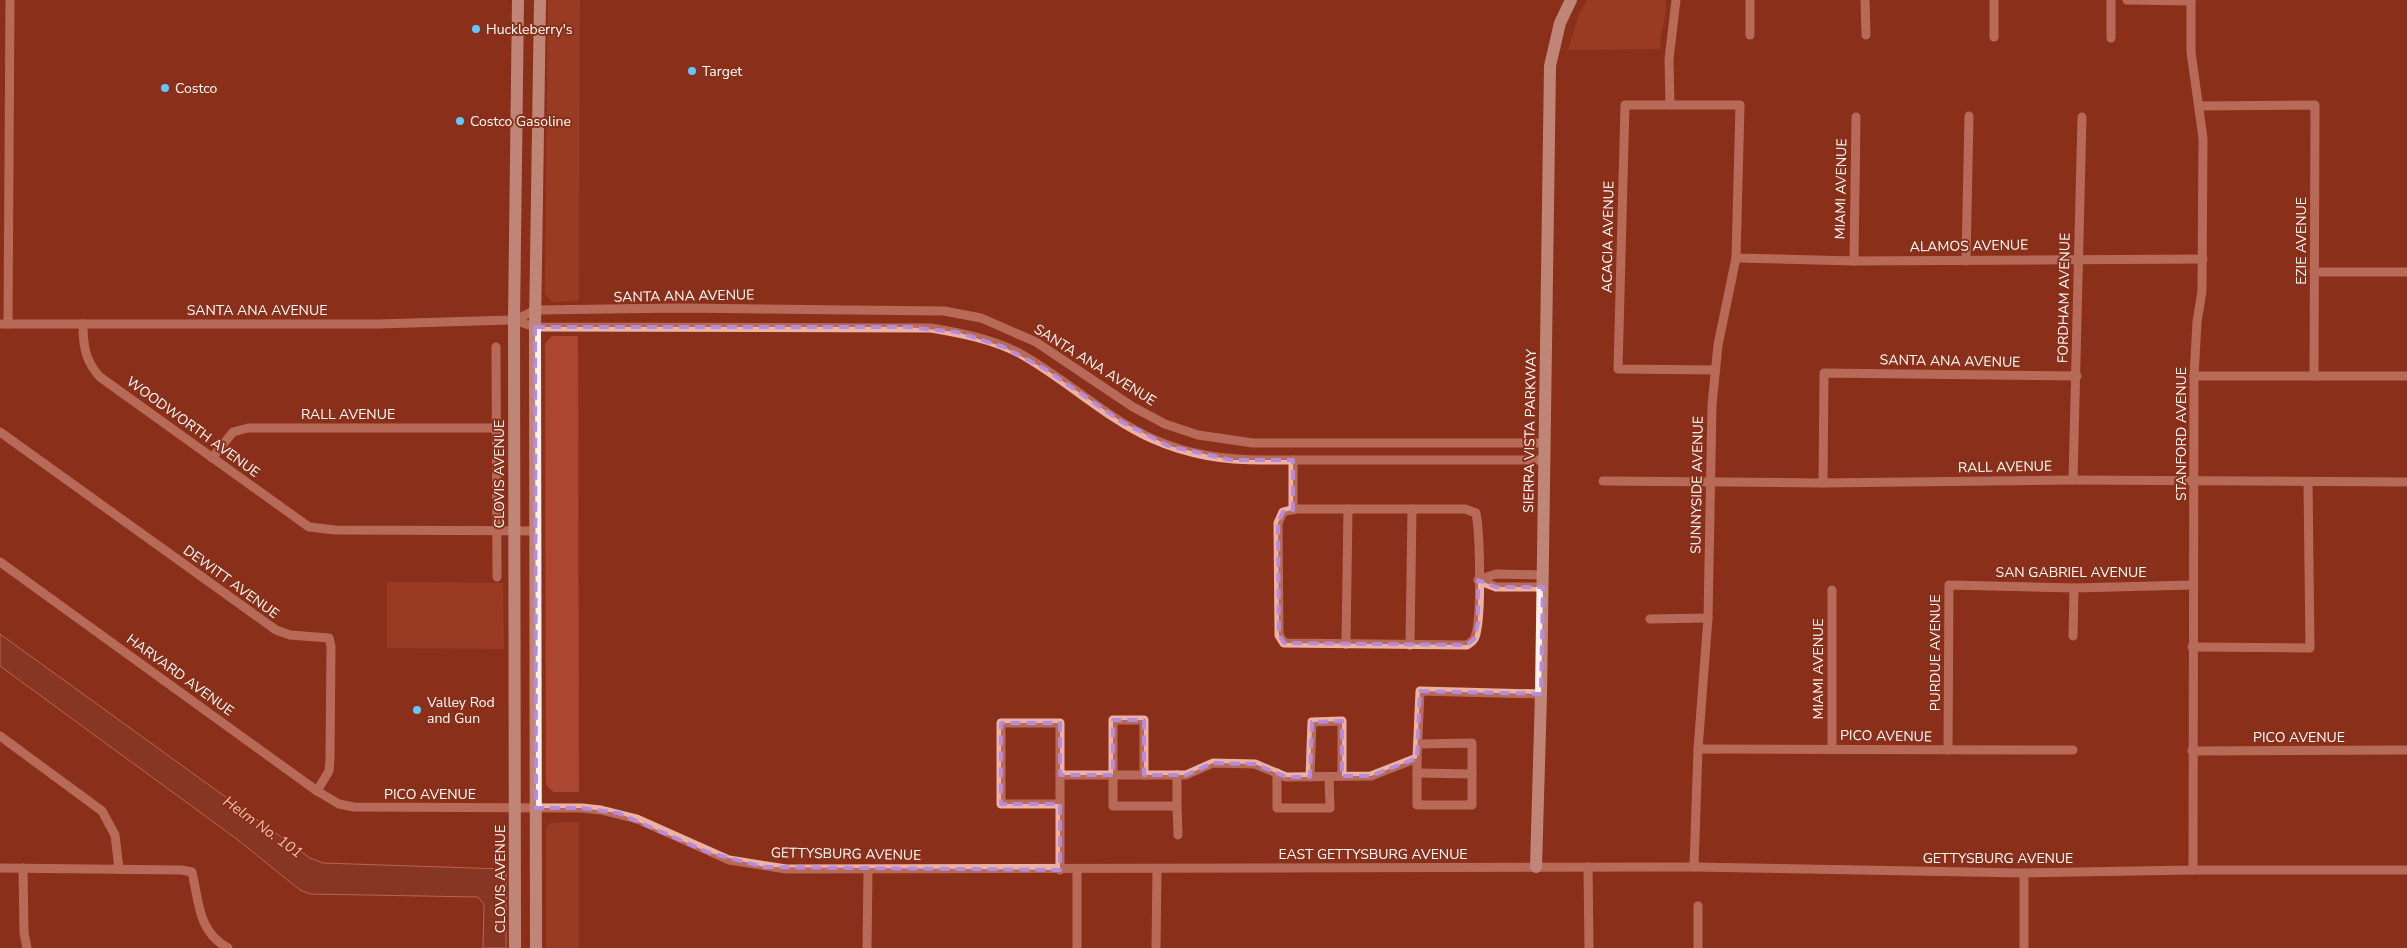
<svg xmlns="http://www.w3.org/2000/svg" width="2407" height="948" font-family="'Nunito Sans',sans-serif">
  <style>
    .green { fill: #ab4730 }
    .water { fill: #813f2e; stroke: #efa697 }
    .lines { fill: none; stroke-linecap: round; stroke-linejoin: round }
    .minor { stroke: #edb2a4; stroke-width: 9 }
    .major { stroke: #fff0eb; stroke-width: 12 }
    .marked { fill: none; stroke: #b68bdc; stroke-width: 4; stroke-dasharray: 10 6; stroke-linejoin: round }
    .poi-dot { fill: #61c8ff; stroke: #8a301a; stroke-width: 2 }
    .labels { text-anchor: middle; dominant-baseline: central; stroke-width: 4; stroke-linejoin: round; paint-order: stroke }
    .poi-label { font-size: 14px; fill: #fff; stroke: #8a301a; text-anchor: start }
    .street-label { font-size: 14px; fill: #fff; stroke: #8a301a }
    .water-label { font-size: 15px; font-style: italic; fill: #f4bcb0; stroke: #8a301a }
  </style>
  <rect width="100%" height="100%" fill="#8a301a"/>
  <g class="green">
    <path d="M548,0H580L579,301L552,302L545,294Z"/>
    <path d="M1587,0H1666C1667,17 1660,32 1660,49L1568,50L1579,14Z"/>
    <path d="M552,336H578L579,792H553L546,785L545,343Z"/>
    <path d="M387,582L503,583L504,649L387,648Z"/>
    <path d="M579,822V948H546V828L551,823Z"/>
  </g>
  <path class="water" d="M0,634L310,858L323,863L503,869L506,872V948H483L484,904L478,897L310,894L300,890L238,840L0,666Z"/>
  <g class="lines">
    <g class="minor">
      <path d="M1865,0L1866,35"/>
      <path d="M2111,0V38"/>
      <path d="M2127,0L2191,1"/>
      <path d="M2191,0V52L2203,138L2202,291L2197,322L2194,376L2193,870"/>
      <path d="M1750,35V0"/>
      <path d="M1994,37V0"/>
      <path d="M1670,105L1669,59L1676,0"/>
      <path d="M2199,106L2315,105L2314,376"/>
      <path d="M1736,258L1854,261L2203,259"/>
      <path d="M1854,261L1856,117"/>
      <path d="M1966,261L1969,116"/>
      <path d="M2314,272H2407"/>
      <path d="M514,320L536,310L680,308L944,311L981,318L1036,342L1133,407L1165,424L1198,435L1253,443H1544"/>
      <path d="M0,324H379L514,320L535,327L931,328C961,333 992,339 1019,353C1065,378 1104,417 1153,439C1189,455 1224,460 1264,460H1544"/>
      <path d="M8,324L10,0"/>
      <path d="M83,324C83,345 85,361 100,377L309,527L335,530L536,531"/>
      <path d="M496,347L497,577"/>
      <path d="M2194,376H2407"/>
      <path d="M0,432L276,630L290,635L329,638L331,646L330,759L329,771L317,791"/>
      <path d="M212,458L233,432L248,428H496"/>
      <path d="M1293,460V510"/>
      <path d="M2073,480L2082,117"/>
      <path d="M1603,481L1823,483L2073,480L2407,482"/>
      <path d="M1823,483L1824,373L2077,376"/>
      <path d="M1295,509H1465L1476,513C1480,534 1482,618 1475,637C1474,640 1470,643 1467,645L1284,643L1279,635L1278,523L1283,512Z"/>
      <path d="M0,562L317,791L339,804L354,807L582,808L601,810L637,819L729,860L786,869L1694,867L2024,873L2193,870H2407"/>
      <path d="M1478,580L1496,587H1543"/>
      <path d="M1478,580L1496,574L1543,575"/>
      <path d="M1832,590V749"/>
      <path d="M1650,619L1708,618"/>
      <path d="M2073,636L2074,588"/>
      <path d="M1346,644L1348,509"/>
      <path d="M1410,645L1412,509"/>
      <path d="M2192,647L2310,648L2308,482"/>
      <path d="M0,736L102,811L115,835L119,869"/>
      <path d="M1698,749L2073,750"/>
      <path d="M1948,750L1949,585L2074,588L2193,585"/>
      <path d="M2192,751L2407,750"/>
      <path d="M1417,758V805H1472V743L1418,744"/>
      <path d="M1277,773V808H1330L1329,777"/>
      <path d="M1417,773L1472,774"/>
      <path d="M1060,775V804"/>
      <path d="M1144,775V720H1113V806H1177V775"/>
      <path d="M1310,777L1312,722L1342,721V776"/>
      <path d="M1177,806L1178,835"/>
      <path d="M1588,867L1589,948"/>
      <path d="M1694,867L1698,749L1708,618L1712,405L1718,345L1736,258L1740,105H1625L1618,369L1715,370"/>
      <path d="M0,868L182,870L192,872C199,902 198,932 228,948"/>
      <path d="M23,868L24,933L27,948"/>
      <path d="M1060,870V804H1001V723H1060V775H1186L1213,763L1255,764L1286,777L1371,776L1417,758L1420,691L1541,694"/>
      <path d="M867,948L868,870"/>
      <path d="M1077,948V870"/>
      <path d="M1156,948L1157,869"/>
      <path d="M1698,948V906"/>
      <path d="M2024,948V873"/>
    </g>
    <g class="major">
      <path d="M1536,867L1541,694L1550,66L1560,23L1571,0"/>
      <path d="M515,948L514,320L518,0"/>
      <path d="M536,948L535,327L540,0"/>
    </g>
  </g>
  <path d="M0 0H2407V948H0ZM535,327H907L957,332L1004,347L1045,369L1122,422L1169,446L1231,460H1293V510L1283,512L1278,523L1279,635L1284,643L1467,645L1474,639L1478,622V580L1496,587H1543L1541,694L1420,691L1417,758L1371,776H1342V721L1312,722L1310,777H1286L1255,764L1213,763L1186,775H1144V720H1113V775H1060V723H1001V804H1060V870L764,867L710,853L618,813L582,808H536Z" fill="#8a301a" fill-opacity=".55" fill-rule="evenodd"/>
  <path class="marked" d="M535,327H907L957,332L1004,347L1045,369L1122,422L1169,446L1231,460H1293V510L1283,512L1278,523L1279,635L1284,643L1467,645L1474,639L1478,622V580L1496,587H1543L1541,694L1420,691L1417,758L1371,776H1342V721L1312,722L1310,777H1286L1255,764L1213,763L1186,775H1144V720H1113V775H1060V723H1001V804H1060V870L764,867L710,853L618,813L582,808H536Z"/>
  <g class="poi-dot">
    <circle cx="476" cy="29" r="5"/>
    <circle cx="692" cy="71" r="5"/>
    <circle cx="165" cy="88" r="5"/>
    <circle cx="460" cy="121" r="5"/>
    <circle cx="417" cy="710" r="5"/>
  </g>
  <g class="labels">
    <g class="poi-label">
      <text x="486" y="29">Huckleberry's</text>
      <text x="702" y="71">Target</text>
      <text x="175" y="88">Costco</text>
      <text x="470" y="121">Costco Gasoline</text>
      <text x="427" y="702">Valley Rod<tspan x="427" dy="16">and Gun</tspan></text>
    </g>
    <g class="street-label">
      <text transform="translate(1841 189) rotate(-89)">MIAMI AVENUE</text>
      <text transform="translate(1608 237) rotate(-89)">ACACIA AVENUE</text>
      <text transform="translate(2301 241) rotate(-90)">EZIE AVENUE</text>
      <text transform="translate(1969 246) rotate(-1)">ALAMOS AVENUE</text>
      <text transform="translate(684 296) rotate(-1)">SANTA ANA AVENUE</text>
      <text transform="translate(2064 298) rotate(-89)">FORDHAM AVENUE</text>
      <text x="257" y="310">SANTA ANA AVENUE</text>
      <text transform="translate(1950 361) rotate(1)">SANTA ANA AVENUE</text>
      <text transform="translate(1095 365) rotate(32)">SANTA ANA AVENUE</text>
      <text x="348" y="414">RALL AVENUE</text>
      <text transform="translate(193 427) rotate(36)">WOODWORTH AVENUE</text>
      <text transform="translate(1530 431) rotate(-89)">SIERRA VISTA PARKWAY</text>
      <text transform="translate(2181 434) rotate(-90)">STANFORD AVENUE</text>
      <text transform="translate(2005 467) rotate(-1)">RALL AVENUE</text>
      <text transform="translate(499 474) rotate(-90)">CLOVIS AVENUE</text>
      <text transform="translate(1697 485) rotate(-89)">SUNNYSIDE AVENUE</text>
      <text x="2071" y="572">SAN GABRIEL AVENUE</text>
      <text transform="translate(231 582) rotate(36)">DEWITT AVENUE</text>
      <text transform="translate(1935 653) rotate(-90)">PURDUE AVENUE</text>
      <text transform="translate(1818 669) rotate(-90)">MIAMI AVENUE</text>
      <text transform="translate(180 675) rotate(36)">HARVARD AVENUE</text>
      <text transform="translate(1886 736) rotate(1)">PICO AVENUE</text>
      <text x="2299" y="737">PICO AVENUE</text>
      <text x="430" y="794">PICO AVENUE</text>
      <text transform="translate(846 854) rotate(1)">GETTYSBURG AVENUE</text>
      <text x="1373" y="854">EAST GETTYSBURG AVENUE</text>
      <text x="1998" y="858">GETTYSBURG AVENUE</text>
      <text transform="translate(500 879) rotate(-90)">CLOVIS AVENUE</text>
    </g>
    <g class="water-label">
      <text transform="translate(263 827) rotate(36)">Helm No. 101</text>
    </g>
  </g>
</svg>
